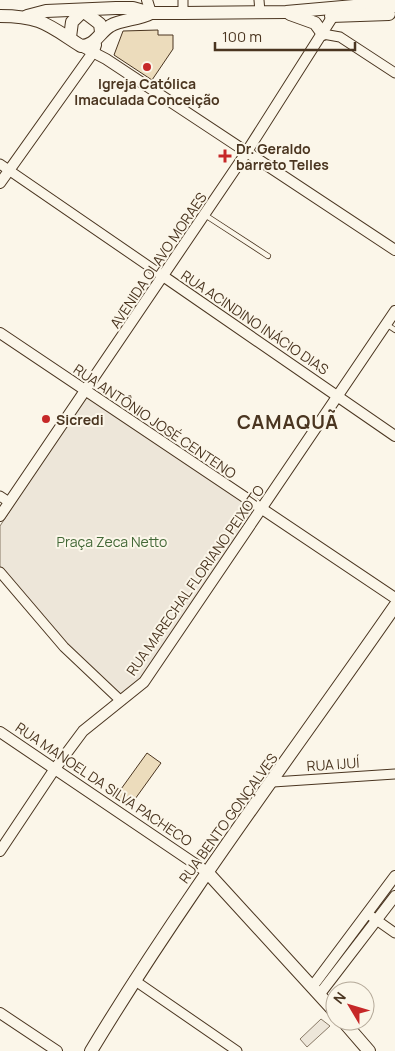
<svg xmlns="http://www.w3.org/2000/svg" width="395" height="1051" font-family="Manrope,sans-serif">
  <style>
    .green { fill: #ede6d9; stroke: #887966 }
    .building { fill: #ecdcbc; stroke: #4a3520 }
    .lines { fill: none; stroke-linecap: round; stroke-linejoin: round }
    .service-casing { stroke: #4a3520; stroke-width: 6 }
    .minor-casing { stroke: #4a3520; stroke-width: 11 }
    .tertiary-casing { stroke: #4a3520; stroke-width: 12 }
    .secondary-casing { stroke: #4a3520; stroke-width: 14 }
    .service { stroke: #fbf6e9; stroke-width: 4.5 }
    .minor { stroke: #fbf6e9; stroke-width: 9 }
    .tertiary { stroke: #fbf6e9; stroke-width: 10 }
    .secondary { stroke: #fbf6e9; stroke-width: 12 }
    .poi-dot { fill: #c62828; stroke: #fbf6e9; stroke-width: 2 }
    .labels { text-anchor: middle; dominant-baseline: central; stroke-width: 4; stroke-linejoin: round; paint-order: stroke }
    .poi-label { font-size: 14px; font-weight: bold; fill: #4a3520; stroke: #fbf6e9; text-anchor: start }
    .street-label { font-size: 14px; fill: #4a3520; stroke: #fbf6e9 }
    .park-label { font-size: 14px; fill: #436837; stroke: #fbf6e9 }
    .district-label { font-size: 19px; font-weight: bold; letter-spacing: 1px; fill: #4a3520; stroke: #fbf6e9 }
  </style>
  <rect width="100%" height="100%" fill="#fbf6e9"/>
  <g class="green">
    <path d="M85,395L258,510L140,680L121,696L65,644L0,571V526Z"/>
    <path d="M321,1019L330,1026L307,1047L300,1039Z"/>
  </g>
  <g class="building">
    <path d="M158,30V35H173V49L152,80L114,55L123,31Z"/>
    <path d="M147,753L161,763L130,806L116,796Z"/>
  </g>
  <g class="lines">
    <g class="service-casing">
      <g id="service">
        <path d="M205,215L268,256"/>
        <path d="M386,324L395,330"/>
      </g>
    </g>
    <g class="minor-casing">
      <g id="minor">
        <path d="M183,0V13"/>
        <path d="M259,0L260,12"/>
        <path d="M323,34L340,37L395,73"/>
        <path d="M0,164L163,276"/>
        <path d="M0,496L9,502"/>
        <path d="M0,572L64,647L120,700"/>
        <path d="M273,782L395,774"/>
        <path d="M368,914L395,933"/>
        <path d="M134,980L237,1051"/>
      </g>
    </g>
    <g class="tertiary-casing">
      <g id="tertiary">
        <path d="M147,0L151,13"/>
        <path d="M81,46L106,59L395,250"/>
        <path d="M0,183L94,51L96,45"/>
        <path d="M163,276L395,436"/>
        <path d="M0,333L395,598"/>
        <path d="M0,516L246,153L333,16"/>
        <path d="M0,732L207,872"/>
        <path d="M0,851L54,770L83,731L144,682L395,311"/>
        <path d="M312,987L395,876"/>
        <path d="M319,995L395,896"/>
        <path d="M0,1013L57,1051"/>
      </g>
    </g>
    <g class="secondary-casing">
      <g id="secondary">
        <path d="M290,14L315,23L323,34"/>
        <path d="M0,16C41,16 48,25 81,46C95,46 99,33 110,26C122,19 138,20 151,13"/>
        <path d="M27,16L46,11L116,8H133L151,13H183L286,12L354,6H395"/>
        <path d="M331,16L389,14"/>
        <path d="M70,37L72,22L83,11L100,24L101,32"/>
        <path d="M207,872L335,1012"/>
        <path d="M343,1021L369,1051"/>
        <path d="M91,1051C184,897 293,753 395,606"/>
      </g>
    </g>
    <use href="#service" class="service"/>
    <use href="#minor" class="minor"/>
    <use href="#tertiary" class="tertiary"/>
    <use href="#secondary" class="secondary"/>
  </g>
  <g class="poi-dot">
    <circle cx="147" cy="67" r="5"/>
    <path d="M222.5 148.5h5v5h5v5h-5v5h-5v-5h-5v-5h5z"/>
    <circle cx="46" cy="419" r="5"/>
  </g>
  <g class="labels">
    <g class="poi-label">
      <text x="147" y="83" text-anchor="middle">Igreja Católica<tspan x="147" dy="16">Imaculada Conceição</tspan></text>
      <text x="236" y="148">Dr. Geraldo<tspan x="236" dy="16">barreto Telles</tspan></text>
      <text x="56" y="419">Sicredi</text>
    </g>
    <g class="street-label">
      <text transform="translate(158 260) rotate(-56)">AVENIDA OLAVO MORAES</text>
      <text transform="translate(255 322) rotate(34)">RUA ACINDINO INÁCIO DIAS</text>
      <text transform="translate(155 421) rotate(34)">RUA ANTÔNIO JOSÉ CENTENO</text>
      <text transform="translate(195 580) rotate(-55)">RUA MARECHAL FLORIANO PEIXOTO</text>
      <text transform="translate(333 764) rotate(-4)">RUA IJUÍ</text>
      <text transform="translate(104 784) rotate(34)">RUA MANOEL DA SILVA PACHECO</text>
      <text transform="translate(228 818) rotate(-54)">RUA BENTO GONÇALVES</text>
    </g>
    <g class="park-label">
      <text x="112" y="541">Praça Zeca Netto</text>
    </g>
    <g class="district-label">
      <text x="288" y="422">CAMAQUÃ</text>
    </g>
  </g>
  <g transform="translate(350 1006) rotate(308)"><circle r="24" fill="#fbf6e9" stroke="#b4a999"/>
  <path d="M0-4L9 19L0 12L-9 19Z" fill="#c62828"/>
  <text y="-8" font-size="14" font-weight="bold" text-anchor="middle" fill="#4a3520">N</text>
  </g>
  <path d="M215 42v8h140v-8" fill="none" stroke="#4a3520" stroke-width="2.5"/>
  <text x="222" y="42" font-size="15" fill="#4a3520" stroke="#fbf6e9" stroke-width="4" paint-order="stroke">100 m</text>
</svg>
